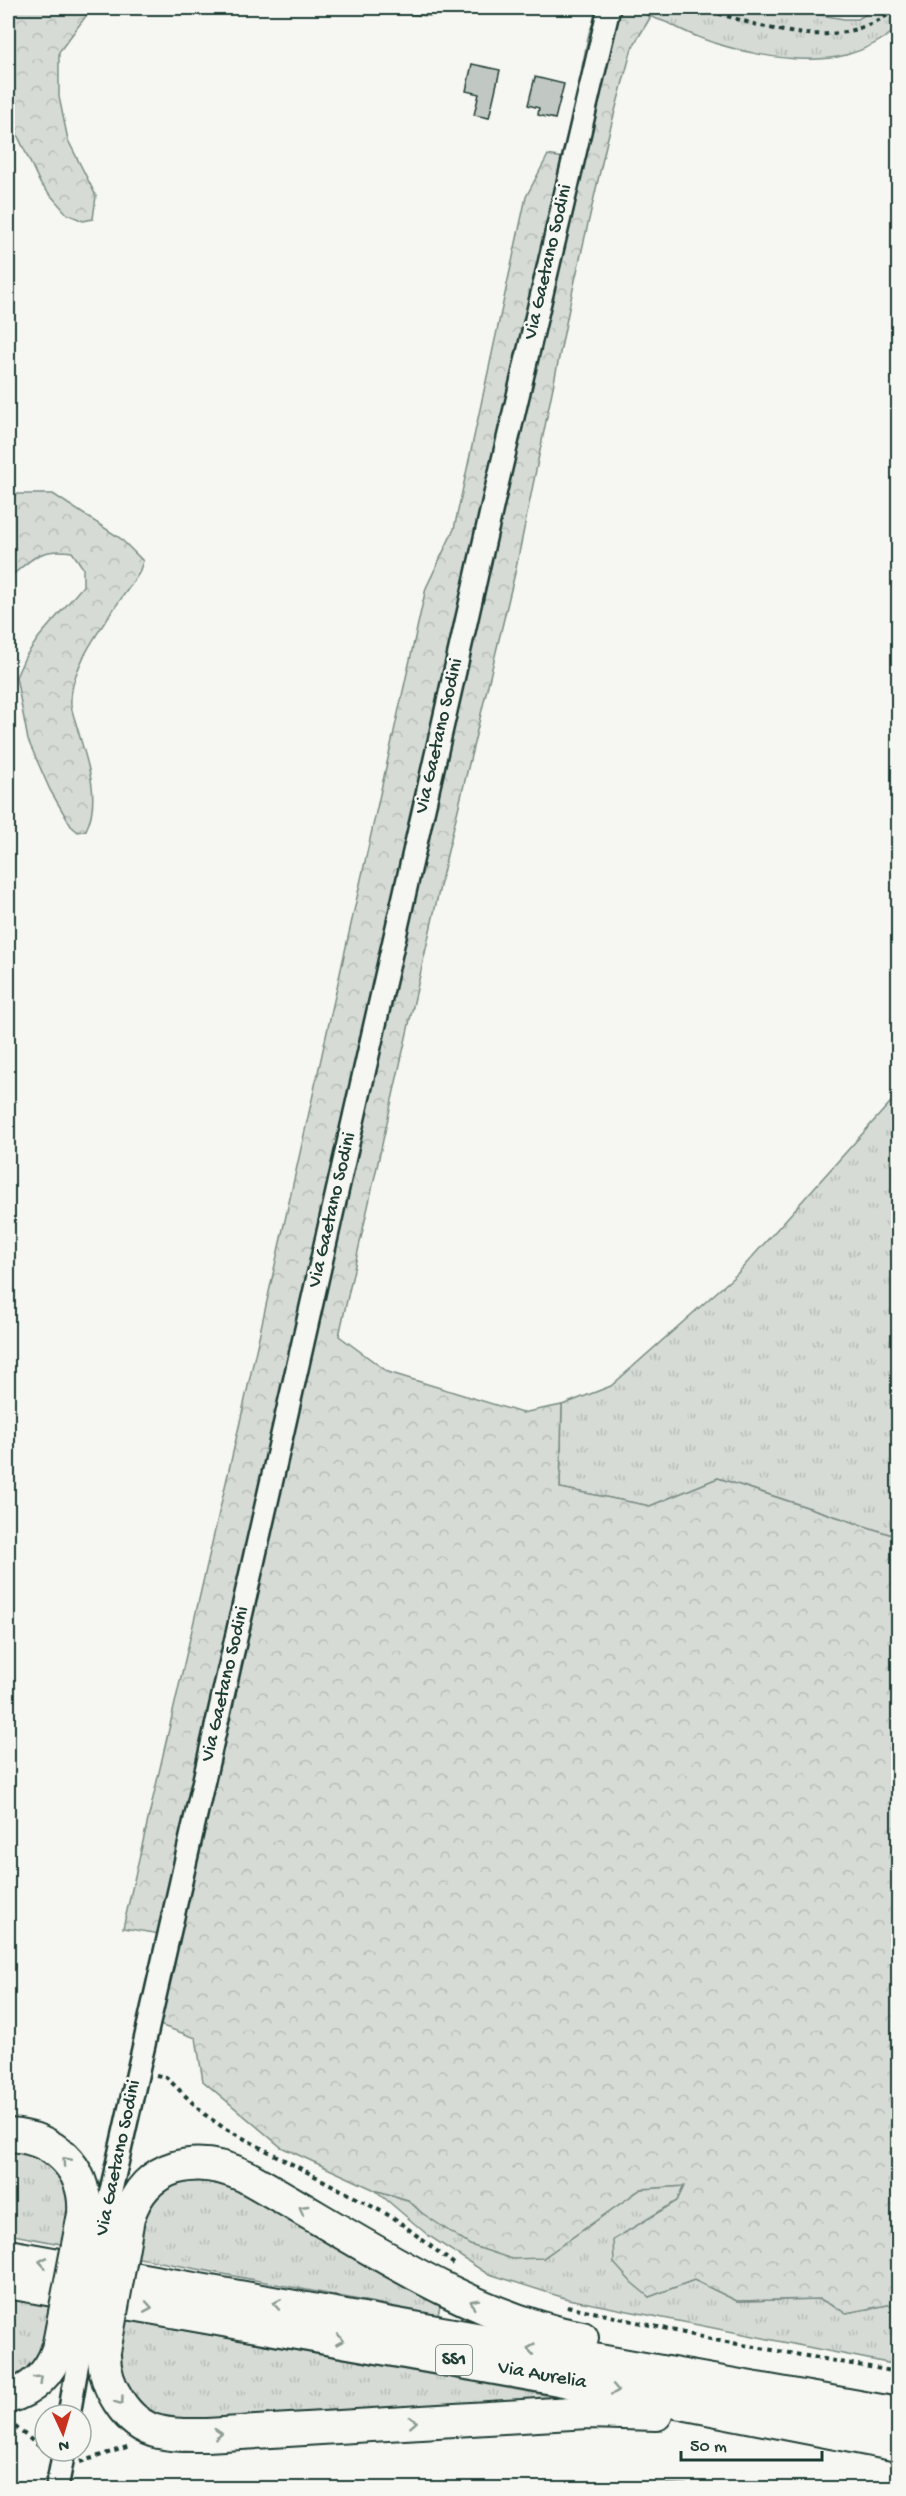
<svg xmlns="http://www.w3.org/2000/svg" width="906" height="2496" font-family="'Gochi Hand',sans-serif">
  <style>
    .grass { fill: url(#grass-tufts); stroke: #7a8c85; stroke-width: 1.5 }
    .forest { fill: url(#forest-crowns); stroke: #7a8c85; stroke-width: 1.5 }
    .building { fill: #c1c8c3; stroke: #1f3d34; stroke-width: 1.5 }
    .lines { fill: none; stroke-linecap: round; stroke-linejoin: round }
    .minor-casing { stroke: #1f3d34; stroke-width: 26 }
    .highway-casing { stroke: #1f3d34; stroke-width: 36 }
    .path { stroke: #1f3d34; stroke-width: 4; stroke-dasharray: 4.5 4.5; stroke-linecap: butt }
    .minor { stroke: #f6f6f2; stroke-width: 21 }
    .highway { stroke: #f6f6f2; stroke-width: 32 }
    .minor-bridge-casing { stroke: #1f3d34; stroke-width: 26; stroke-linecap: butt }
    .highway-bridge-casing { stroke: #1f3d34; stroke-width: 36; stroke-linecap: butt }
    .minor-bridge { stroke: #f6f6f2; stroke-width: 21 }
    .highway-bridge { stroke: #f6f6f2; stroke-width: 32 }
    .oneway { stroke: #8a9a93 }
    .labels { text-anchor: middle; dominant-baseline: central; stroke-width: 5; stroke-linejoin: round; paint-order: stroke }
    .shield { fill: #f6f6f2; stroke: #60746d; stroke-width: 1.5 }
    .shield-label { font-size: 18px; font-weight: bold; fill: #1f3d34 }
    .street-label { font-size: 20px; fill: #1f3d34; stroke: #f6f6f2 }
  </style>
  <defs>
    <pattern id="grass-tufts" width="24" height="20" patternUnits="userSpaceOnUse" patternTransform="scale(1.5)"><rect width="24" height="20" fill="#d6dbd6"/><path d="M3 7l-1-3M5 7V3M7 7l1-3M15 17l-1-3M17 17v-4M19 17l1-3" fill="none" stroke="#b7bdb8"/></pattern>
    <pattern id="forest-crowns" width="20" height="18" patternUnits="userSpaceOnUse" patternTransform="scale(1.5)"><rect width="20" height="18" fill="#d6dbd6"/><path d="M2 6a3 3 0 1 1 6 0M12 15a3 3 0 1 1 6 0" fill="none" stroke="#b7bdb8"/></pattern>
  </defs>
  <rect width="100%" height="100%" fill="#f6f6f2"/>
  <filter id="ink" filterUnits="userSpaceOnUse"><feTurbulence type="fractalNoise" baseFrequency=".0167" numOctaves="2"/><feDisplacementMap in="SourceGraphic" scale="12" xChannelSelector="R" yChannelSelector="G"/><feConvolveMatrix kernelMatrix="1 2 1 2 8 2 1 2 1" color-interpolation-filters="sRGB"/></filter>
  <g filter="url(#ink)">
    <g class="grass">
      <path d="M641,8H780L844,19H858L876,8H898V28C883,40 865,50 846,55C796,68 717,49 672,25C657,17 654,22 641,8Z"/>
      <path d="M898,1094V1537L718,1478L650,1506L560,1488L562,1405L611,1386L737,1274Z"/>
      <path d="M8,2143L27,2147L68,2181L71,2246L8,2234Z"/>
      <path d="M190,2177L231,2183L441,2302L438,2315L134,2257L139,2217L159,2192Z"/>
      <path d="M684,2186L677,2201L614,2240L649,2297L694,2280L737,2301L820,2299L846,2313L898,2303V2365L568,2299L486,2273L429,2236L375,2190L408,2200L422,2213L543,2258L641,2189Z"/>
      <path d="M8,2296L58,2305L53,2348L8,2390Z"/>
      <path d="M121,2319L585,2402L158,2422L118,2386Z"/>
    </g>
    <g class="forest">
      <path d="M16,8H96L86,16L59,52V97L68,140L96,196L93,219L83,221L67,214L40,183L8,115V18Z"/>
      <path d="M330,8H446L430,16Z"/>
      <path d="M599,8H641L650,18L632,48L607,141L573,289L515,573L447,855L339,1336L388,1372L522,1413L562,1405L560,1488L650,1506L718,1478L898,1537V2303L846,2313L820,2299L737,2301L694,2280L649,2297L632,2283L614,2263L613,2240L677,2201L684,2186L641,2189L543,2258L512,2259L470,2245L422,2213L408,2200L375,2190L281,2147L203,2081L196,2038L154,2023L172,1936L123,1928L240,1422L426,588L454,529L526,197L548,155L569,159L582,88V67L589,33Z"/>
      <path d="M8,494H53L120,538L143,561L139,573C117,607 68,663 71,705C72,712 75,720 77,727C86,759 102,798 86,830L78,832L71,826L50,790L28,740L16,677L25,657L39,637L83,586V568L72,552C40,547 30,560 8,579Z"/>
      <path d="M590,2481L773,2488H578Z"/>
    </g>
    <g class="building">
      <path d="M472,64L500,70L489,118L474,115L479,94L466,91Z"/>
      <path d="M535,77L564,84L555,119L538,115L539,108L528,105Z"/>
    </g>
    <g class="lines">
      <g class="minor-casing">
        <g id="minor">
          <path d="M105,2217L498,481L609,8"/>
          <path d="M69,2415L80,2350"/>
          <path d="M57,2488L64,2451"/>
        </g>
      </g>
      <g class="highway-casing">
        <g id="highway">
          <path d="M8,2135C53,2137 87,2167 84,2214"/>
          <path d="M128,2218C145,2162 197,2154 245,2176C350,2234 464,2316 582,2338"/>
          <path d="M8,2256L898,2414"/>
          <path d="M8,2282L553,2378L898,2445"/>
          <path d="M104,2352C103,2384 126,2425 159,2432C175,2436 191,2435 207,2435L588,2412L656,2414"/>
          <path d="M8,2397C33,2390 50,2373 58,2349"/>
        </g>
      </g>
      <g class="path">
        <path d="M701,8C770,29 834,55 898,8"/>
        <path d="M156,2075L166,2077L204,2114L224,2128L394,2218L454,2264"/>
        <path d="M567,2306L715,2340L898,2372"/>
        <path d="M8,2421L45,2451"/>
        <path d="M80,2462L130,2446"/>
      </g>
      <use href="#minor" class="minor"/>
      <use href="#highway" class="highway"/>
      <g class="minor-bridge-casing">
        <path id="minor-bridge" d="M80,2350L105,2217"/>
      </g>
      <g class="highway-bridge-casing">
        <g id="highway-bridge">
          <path d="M58,2349L84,2214"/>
          <path d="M104,2352L128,2218"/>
        </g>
      </g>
      <use href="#minor-bridge" class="minor-bridge"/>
      <use href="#highway-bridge" class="highway-bridge"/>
    </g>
    <defs><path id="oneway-chevron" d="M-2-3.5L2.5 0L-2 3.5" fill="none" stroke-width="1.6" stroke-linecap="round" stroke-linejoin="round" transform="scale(1.5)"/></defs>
    <g class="oneway">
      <use href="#oneway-chevron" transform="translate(66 2161) rotate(-132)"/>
      <use href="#oneway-chevron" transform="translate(303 2209) rotate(-150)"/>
      <use href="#oneway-chevron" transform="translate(43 2262) rotate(-170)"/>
      <use href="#oneway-chevron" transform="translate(474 2303) rotate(-153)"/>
      <use href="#oneway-chevron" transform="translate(277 2304) rotate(-170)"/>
      <use href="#oneway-chevron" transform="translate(148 2307) rotate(10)"/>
      <use href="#oneway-chevron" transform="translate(340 2340) rotate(10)"/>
      <use href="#oneway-chevron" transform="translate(531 2349) rotate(-170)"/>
      <use href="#oneway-chevron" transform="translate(39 2379) rotate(-44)"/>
      <use href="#oneway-chevron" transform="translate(615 2390) rotate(11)"/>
      <use href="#oneway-chevron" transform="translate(120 2401) rotate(54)"/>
      <use href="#oneway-chevron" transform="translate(413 2422) rotate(-3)"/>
      <use href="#oneway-chevron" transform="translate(218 2434) rotate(-3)"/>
    </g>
  </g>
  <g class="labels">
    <rect class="shield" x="436" y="2345" width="36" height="30" rx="4.5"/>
    <g class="shield-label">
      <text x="454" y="2360">SS1</text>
    </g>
    <g class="street-label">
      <text transform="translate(549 262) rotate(-77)">Via Gaetano Sodini</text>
      <text transform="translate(440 736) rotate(-77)">Via Gaetano Sodini</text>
      <text transform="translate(333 1210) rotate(-77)">Via Gaetano Sodini</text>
      <text transform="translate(226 1684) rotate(-77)">Via Gaetano Sodini</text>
      <text transform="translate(119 2158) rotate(-78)">Via Gaetano Sodini</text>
      <text transform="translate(542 2376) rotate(10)">Via Aurelia</text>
    </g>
  </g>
  <rect width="906" height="2496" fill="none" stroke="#f6f6f2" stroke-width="30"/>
  <rect x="15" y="15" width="876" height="2466" fill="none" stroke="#1f3d34" stroke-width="2" filter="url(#ink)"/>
  <g transform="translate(63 2433) rotate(176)"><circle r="28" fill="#f6f6f2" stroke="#a0aca6" stroke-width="1.5"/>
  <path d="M0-4.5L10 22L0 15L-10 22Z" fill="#c8321e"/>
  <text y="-9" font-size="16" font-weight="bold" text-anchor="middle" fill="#1f3d34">N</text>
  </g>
  <path d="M681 2451v9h141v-9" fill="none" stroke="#1f3d34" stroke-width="3"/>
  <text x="690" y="2451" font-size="18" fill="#1f3d34" stroke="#f6f6f2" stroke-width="4.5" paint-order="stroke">50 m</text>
</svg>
